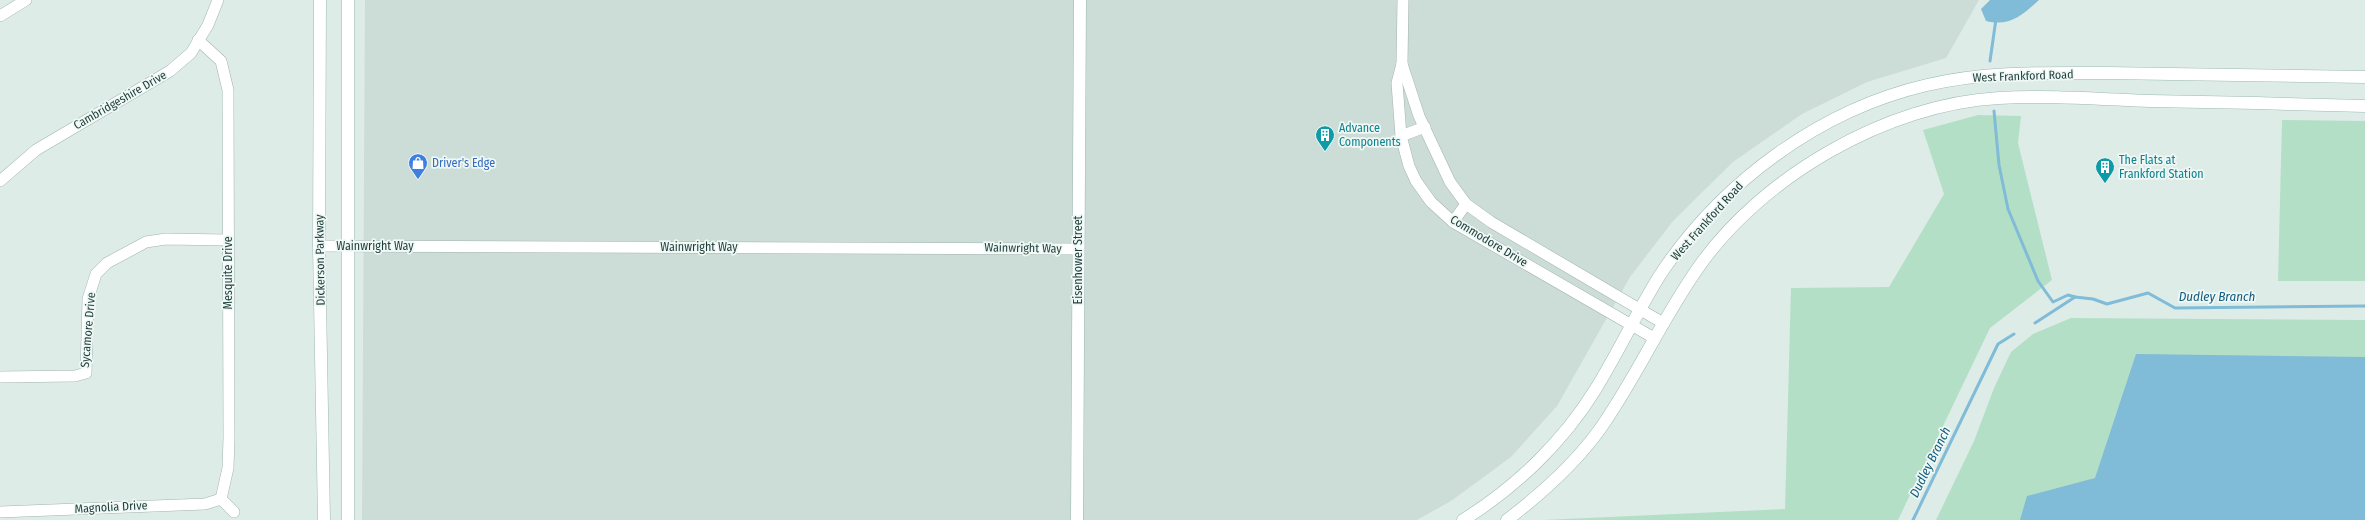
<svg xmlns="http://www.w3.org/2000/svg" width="2365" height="520" font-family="'Fira Sans Condensed',sans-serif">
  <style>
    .built { fill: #ccdcd7 }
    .green { fill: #b4dfc7 }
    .water { fill: #80bbd7 }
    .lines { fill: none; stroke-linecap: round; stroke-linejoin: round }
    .stream { stroke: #80bbd7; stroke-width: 3 }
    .street-casing { stroke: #a1b4b0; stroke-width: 12 }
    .secondary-casing { stroke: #9cb9b3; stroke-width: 13 }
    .street { stroke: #fff; stroke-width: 11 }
    .secondary { stroke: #fff; stroke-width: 12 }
    .labels { text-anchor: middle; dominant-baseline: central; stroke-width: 3.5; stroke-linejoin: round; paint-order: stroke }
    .street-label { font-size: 12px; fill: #1e3d3a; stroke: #eff8f5 }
    .culture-label { font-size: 12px; fill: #0d838f; stroke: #eff8f5; text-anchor: start }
    .shop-label { font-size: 12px; fill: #366cbe; stroke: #eff8f5; text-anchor: start }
    .water-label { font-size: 13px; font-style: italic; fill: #125b7f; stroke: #eff8f5 }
  </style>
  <rect width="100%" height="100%" fill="#deece8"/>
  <path class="built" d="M365,0H1979L1946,58L1867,82L1802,114L1733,162L1673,221L1630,277L1557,406L1511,457L1451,501L1417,520H362Z"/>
  <g class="green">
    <path d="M1978,115L2021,116L2018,143L2052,280L1990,328L1898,520H1543L1785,509L1791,288L1889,287L1944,194L1923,130Z"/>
    <path d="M2282,120L2365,121V281H2278Z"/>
    <path d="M2071,318L2365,320V520H1936L1974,441L1994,388L2011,352L2033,334Z"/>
  </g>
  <g class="water">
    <path d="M1990,0H2039C2022,15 2010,27 1986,21L1981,9Z"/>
    <path d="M2136,354L2365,357V520H2020L2027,496L2095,478Z"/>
  </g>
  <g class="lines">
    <g class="stream">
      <path d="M1990,61L1996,19"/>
      <path d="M1994,111L1999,165L2008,209L2038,281L2053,302L2068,295L2075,297"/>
      <path d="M2035,323L2075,297L2093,299L2107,304L2148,293L2175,308L2365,306"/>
      <path d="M1913,520L1998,344L2014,334"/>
    </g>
    <g class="street-casing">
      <g id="street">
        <path d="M1403,0L1402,64L1397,83L1401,136L1409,166L1416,181L1431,202L1453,222L1654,338"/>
        <path d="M0,16L26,0"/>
        <path d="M198,40L221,61L228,90L229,438L228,468L221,499"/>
        <path d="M1402,64L1419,116L1450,182L1466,204L1491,222L1663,323"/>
        <path d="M1401,136L1425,127"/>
        <path d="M0,181L36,150L170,71L191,53L208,25L218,0"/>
        <path d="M1453,222L1466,204"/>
        <path d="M319,246L1078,249"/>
        <path d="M0,377L75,376L86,373L88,299L96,274L107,263L146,242L166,239L228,240"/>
        <path d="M221,499L234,512"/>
        <path d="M0,512L205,504L221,499"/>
      </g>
    </g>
    <g class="secondary-casing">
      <g id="secondary">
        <path d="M320,0L319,246L324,520"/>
        <path d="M348,520V0"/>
        <path d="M1077,520L1080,0"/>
        <path d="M1463,520C1515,488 1563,442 1595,390C1618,353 1637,312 1660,275C1721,183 1819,110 1927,85C1986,71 2047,73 2107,73C2193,74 2279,76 2365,77"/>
        <path d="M1507,520C1541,494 1575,464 1600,429C1636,378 1662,319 1698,268C1761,177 1887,104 1999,98C2049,95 2100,99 2150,101C2222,102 2293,104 2365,106"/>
      </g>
    </g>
    <use href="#street" class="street"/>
    <use href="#secondary" class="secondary"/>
  </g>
  <defs>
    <g id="building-pin" transform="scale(1)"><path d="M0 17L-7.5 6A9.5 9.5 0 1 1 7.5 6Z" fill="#0f9aa8" stroke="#eff8f5"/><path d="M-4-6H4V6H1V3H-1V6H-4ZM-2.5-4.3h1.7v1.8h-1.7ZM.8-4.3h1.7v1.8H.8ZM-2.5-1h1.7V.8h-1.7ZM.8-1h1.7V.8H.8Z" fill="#fff"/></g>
    <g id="shop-pin" transform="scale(1)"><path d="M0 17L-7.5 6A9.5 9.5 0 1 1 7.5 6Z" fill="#3f7fe0" stroke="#eff8f5"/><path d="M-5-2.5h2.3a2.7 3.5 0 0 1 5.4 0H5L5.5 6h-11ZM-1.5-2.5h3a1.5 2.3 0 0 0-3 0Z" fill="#fff"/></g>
  </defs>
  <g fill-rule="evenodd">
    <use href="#building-pin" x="1325" y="135"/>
    <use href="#shop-pin" x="418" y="163"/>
    <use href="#building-pin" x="2105" y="167"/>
  </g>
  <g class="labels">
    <g class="street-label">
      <text transform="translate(2023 76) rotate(-2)">West Frankford Road</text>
      <text transform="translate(120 100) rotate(-30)">Cambridgeshire Drive</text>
      <text transform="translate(1707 221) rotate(-48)">West Frankford Road</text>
      <text transform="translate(1489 241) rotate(31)">Commodore Drive</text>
      <text x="375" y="246">Wainwright Way</text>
      <text x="699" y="247">Wainwright Way</text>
      <text transform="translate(1023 248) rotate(1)">Wainwright Way</text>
      <text transform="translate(320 260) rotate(-91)">Dickerson Parkway</text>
      <text transform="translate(1078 260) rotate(-90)">Eisenhower Street</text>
      <text transform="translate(228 273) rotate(-90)">Mesquite Drive</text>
      <text transform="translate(88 330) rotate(-85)">Sycamore Drive</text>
      <text transform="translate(111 507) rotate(-3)">Magnolia Drive</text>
    </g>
    <g class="culture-label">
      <text x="1339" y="128">Advance<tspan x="1339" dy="14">Components</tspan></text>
      <text x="2119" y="160">The Flats at<tspan x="2119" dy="14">Frankford Station</tspan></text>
    </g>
    <g class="shop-label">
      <text x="432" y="163">Driver's Edge</text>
    </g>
    <g class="water-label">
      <text x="2217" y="296">Dudley Branch</text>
      <text transform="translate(1930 462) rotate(-64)">Dudley Branch</text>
    </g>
  </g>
</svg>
